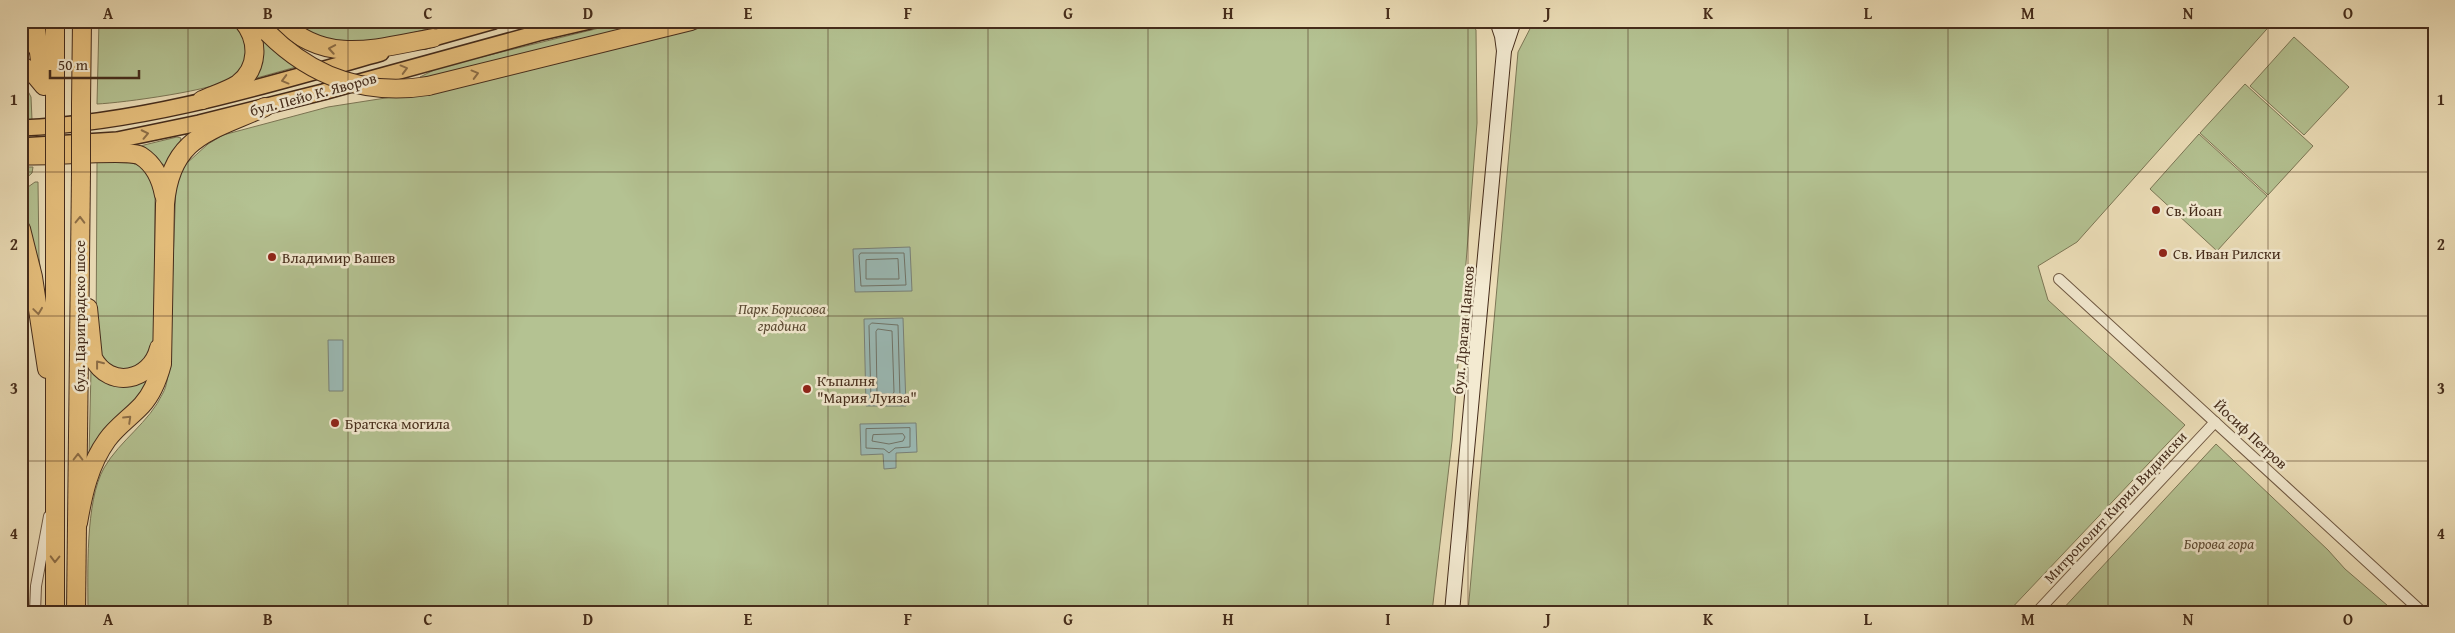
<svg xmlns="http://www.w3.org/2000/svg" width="2455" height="633" font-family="'Gentium Book Plus',serif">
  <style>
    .green { fill: #b4c292; stroke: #7c7756 }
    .water { fill: #9bbbb7; stroke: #798279 }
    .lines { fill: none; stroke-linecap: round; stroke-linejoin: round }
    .shore { stroke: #707469; stroke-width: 1 }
    .street-casing { stroke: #6f5842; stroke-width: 12 }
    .secondary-casing { stroke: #452c1b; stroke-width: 16 }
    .primary-casing { stroke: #452c1b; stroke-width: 18 }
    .highway-casing { stroke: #452c1b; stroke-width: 20 }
    .street { stroke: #f3ead1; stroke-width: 10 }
    .secondary { stroke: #f3ead1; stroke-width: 14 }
    .primary { stroke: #e6bf7c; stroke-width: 15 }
    .highway { stroke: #e6bf7c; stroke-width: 18 }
    .highway-bridge-casing { stroke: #452c1b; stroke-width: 20; stroke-linecap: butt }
    .highway-bridge { stroke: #e6bf7c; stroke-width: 18 }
    .oneway { stroke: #8d6e47 }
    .grid { fill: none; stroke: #452c1b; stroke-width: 1; stroke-opacity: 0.55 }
    .poi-dot { fill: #8f2418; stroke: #f3ead1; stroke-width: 2 }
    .labels { text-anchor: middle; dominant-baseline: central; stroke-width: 5; stroke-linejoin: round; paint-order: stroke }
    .street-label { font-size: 15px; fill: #452c1b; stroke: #f3ead1 }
    .poi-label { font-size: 15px; fill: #452c1b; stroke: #f3ead1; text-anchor: start }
    .park-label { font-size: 15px; font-style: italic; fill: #5b4a33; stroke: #f3ead1 }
    .neatline { fill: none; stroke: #452c1b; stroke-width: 2 }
    .grid-label { font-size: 16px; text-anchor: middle; font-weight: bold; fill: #452c1b }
  </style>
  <rect width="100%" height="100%" fill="#ecdeb8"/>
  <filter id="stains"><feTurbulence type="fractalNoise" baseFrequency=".004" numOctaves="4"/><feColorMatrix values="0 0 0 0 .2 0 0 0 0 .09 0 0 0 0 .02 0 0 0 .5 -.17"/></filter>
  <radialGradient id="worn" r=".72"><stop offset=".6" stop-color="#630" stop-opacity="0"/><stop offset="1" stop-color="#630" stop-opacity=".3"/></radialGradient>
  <g class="green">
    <path d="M99,21H233L243,34L248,57C244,63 240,73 235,77C219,90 121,103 97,104Z"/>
    <path d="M251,21L296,67L253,79Z"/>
    <path d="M291,21H457L386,40L330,45Z"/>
    <path d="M628,21H659L577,40L442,76L420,77L438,68L469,60Z"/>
    <path d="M749,21H1470L1476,30L1477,123L1452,441L1432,612H88C88,573 85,502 104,468C120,440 149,423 163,393C167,386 168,375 169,367L176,186L180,173L187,163L208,144L223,135L328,107L411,94L587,52L705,27Z"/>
    <path d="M1534,21H2274L2077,242L2038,266L2048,300L2185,425L2008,612H1468L1518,52Z"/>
    <path d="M2294,37L2349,87L2304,135L2250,86Z"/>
    <path d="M21,78L31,97L32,120H21Z"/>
    <path d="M2245,84L2313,146L2268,195L2200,133Z"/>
    <path d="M2199,134L2267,196L2217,251L2150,189Z"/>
    <path d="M177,137L181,138L180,142L165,166L140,146Z"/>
    <path d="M97,162C128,162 149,157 155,194L154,346L149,358L128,371L106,365L96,347Z"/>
    <path d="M21,167H33L32,173L21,183Z"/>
    <path d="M35,182H38L39,258L46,319L35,258L21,208V192Z"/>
    <path d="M91,370L130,385L149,379L143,391L89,457Z"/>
    <path d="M2216,444L2328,550L2345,569L2395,612H2060Z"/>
  </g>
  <g class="water">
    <path d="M910,247L912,291L855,292L853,249Z"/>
    <path d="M903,318L906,406H866L864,319Z"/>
    <path d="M328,340H343V391H329Z"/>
    <path d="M916,423L917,452L896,453V468L884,469L883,454L861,455L860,424Z"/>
  </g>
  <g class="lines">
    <g class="shore">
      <path d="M861,253H904L906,285L861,286L859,256Z"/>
      <path d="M898,259L899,279H866V260Z"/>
      <path d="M872,323L898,325L900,398L899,401L871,400L869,326Z"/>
      <path d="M878,329L892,331L894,392L892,395L877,393L876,332Z"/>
      <path d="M910,428V447L895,448L889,453L884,449L866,448V429Z"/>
      <path d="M903,434L905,437L903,441L889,444L872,441L873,435Z"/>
    </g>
    <g class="street-casing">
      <g id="street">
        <path d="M2059,279L2422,612"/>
        <path d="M35,612L36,586L49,516"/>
        <path d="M2037,612L2215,422"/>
      </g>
    </g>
    <g class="secondary-casing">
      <g id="secondary">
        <path d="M1505,48L1514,21"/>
        <path d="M1452,612L1504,51L1502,36L1497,21"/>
      </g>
    </g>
    <g class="primary-casing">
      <g id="primary">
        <path d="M423,41L494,21"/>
        <path d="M21,128C144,123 264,86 381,53"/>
        <path d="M21,146L117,140L199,123L323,92L538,33L590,21"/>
      </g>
    </g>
    <g class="highway-casing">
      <g id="highway">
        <path d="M35,21L43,84"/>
        <path d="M258,21L268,33"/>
        <path d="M281,21C326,66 377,48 433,38"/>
        <path d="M21,49L30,35L33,22"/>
        <path d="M21,65L34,74L44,86"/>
        <path d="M428,86L691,21"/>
        <path d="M202,100C213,95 227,91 238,84C259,68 259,40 243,21"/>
        <path d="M55,104V21"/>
        <path d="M81,104L82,21"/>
        <path d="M21,155C44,158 128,148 141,156C155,165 161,179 164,195"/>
        <path d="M55,173V612"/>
        <path d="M21,229L33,277L47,369"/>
        <path d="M88,308L93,358C110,390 151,381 159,348"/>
        <path d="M78,523C83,494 89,465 107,440C116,427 131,417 142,405C153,393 158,379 162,364L165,204C171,136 210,132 265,107"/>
        <path d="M76,612L81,173"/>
      </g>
    </g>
    <use href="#street" class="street"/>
    <use href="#secondary" class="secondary"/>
    <use href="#primary" class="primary"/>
    <use href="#highway" class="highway"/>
    <g class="highway-bridge-casing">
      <g id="highway-bridge">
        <path d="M268,33C312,77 366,96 428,86"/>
        <path d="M81,104V173"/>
        <path d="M55,173V104"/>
      </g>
    </g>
    <use href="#highway-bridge" class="highway-bridge"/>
  </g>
  <defs><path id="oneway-chevron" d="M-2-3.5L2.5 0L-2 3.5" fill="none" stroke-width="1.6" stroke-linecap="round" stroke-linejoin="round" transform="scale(1.25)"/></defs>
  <g class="oneway">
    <use href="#oneway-chevron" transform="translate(332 49) rotate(-170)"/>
    <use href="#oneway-chevron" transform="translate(404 69) rotate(-15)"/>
    <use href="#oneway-chevron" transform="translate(475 74) rotate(-15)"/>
    <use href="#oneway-chevron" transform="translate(285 80) rotate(165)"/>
    <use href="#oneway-chevron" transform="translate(145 134) rotate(-12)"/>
    <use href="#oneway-chevron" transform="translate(80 220) rotate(-89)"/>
    <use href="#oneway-chevron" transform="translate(38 311) rotate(82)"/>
    <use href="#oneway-chevron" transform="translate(99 364) rotate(-128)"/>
    <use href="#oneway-chevron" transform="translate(128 419) rotate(-44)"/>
    <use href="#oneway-chevron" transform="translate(78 457) rotate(-90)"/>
    <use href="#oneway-chevron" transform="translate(55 559) rotate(91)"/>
  </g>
  <path class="grid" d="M188,21V612M348,21V612M508,21V612M668,21V612M828,21V612M988,21V612M1148,21V612M1308,21V612M1468,21V612M1628,21V612M1788,21V612M1948,21V612M2108,21V612M2268,21V612M21,172H2434M21,316H2434M21,461H2434"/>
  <g class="poi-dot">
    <circle cx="2156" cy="210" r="5"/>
    <circle cx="2163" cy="253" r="5"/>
    <circle cx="272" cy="257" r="5"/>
    <circle cx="807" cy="389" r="5"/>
    <circle cx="335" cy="423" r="5"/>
  </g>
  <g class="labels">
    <g class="street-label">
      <text transform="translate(313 94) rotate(-15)">бул. Пейо К. Яворов</text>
      <text transform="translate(79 316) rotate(-90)">бул. Цариградско шосе</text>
      <text transform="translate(1463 330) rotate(-85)">бул. Драган Цанков</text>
      <text transform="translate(2251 434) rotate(43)">Йосиф Петров</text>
      <text transform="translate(2115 507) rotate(-47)">Митрополит Кирил Видински</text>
    </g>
    <g class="poi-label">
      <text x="2166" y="210">Св. Йоан</text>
      <text x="2173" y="253">Св. Иван Рилски</text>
      <text x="282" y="257">Владимир Вашев</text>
      <text x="817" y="380">Къпалня<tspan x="817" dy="17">"Мария Луиза"</tspan></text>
      <text x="345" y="423">Братска могила</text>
    </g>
    <g class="park-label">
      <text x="782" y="308">Парк Борисова<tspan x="782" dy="17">градина</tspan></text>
      <text x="2219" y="543">Борова гора</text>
    </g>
  </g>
  <rect width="2455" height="633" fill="none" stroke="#ecdeb8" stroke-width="55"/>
  <path d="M50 70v8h89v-8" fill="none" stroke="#452c1b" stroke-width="2.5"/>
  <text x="58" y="70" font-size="15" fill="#452c1b" stroke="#f3ead1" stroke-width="4" paint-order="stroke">50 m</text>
  <rect x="28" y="28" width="2400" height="578" class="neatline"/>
  <g class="grid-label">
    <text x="108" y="19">A</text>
    <text x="268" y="19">B</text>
    <text x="428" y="19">C</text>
    <text x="588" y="19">D</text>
    <text x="748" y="19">E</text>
    <text x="908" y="19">F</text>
    <text x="1068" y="19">G</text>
    <text x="1228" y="19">H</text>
    <text x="1388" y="19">I</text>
    <text x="1548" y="19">J</text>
    <text x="1708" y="19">K</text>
    <text x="1868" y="19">L</text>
    <text x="2028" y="19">M</text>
    <text x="2188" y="19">N</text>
    <text x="2348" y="19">O</text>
    <text x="14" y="105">1</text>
    <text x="2441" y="105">1</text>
    <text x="14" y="250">2</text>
    <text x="2441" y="250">2</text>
    <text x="14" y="394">3</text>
    <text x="2441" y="394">3</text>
    <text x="14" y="539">4</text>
    <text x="2441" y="539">4</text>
    <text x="108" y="625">A</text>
    <text x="268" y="625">B</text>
    <text x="428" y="625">C</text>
    <text x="588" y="625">D</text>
    <text x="748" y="625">E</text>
    <text x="908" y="625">F</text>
    <text x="1068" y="625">G</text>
    <text x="1228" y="625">H</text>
    <text x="1388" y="625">I</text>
    <text x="1548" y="625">J</text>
    <text x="1708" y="625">K</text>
    <text x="1868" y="625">L</text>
    <text x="2028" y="625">M</text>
    <text x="2188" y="625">N</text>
    <text x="2348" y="625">O</text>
  </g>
  <rect width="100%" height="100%" filter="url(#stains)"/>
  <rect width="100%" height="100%" fill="url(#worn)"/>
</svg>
